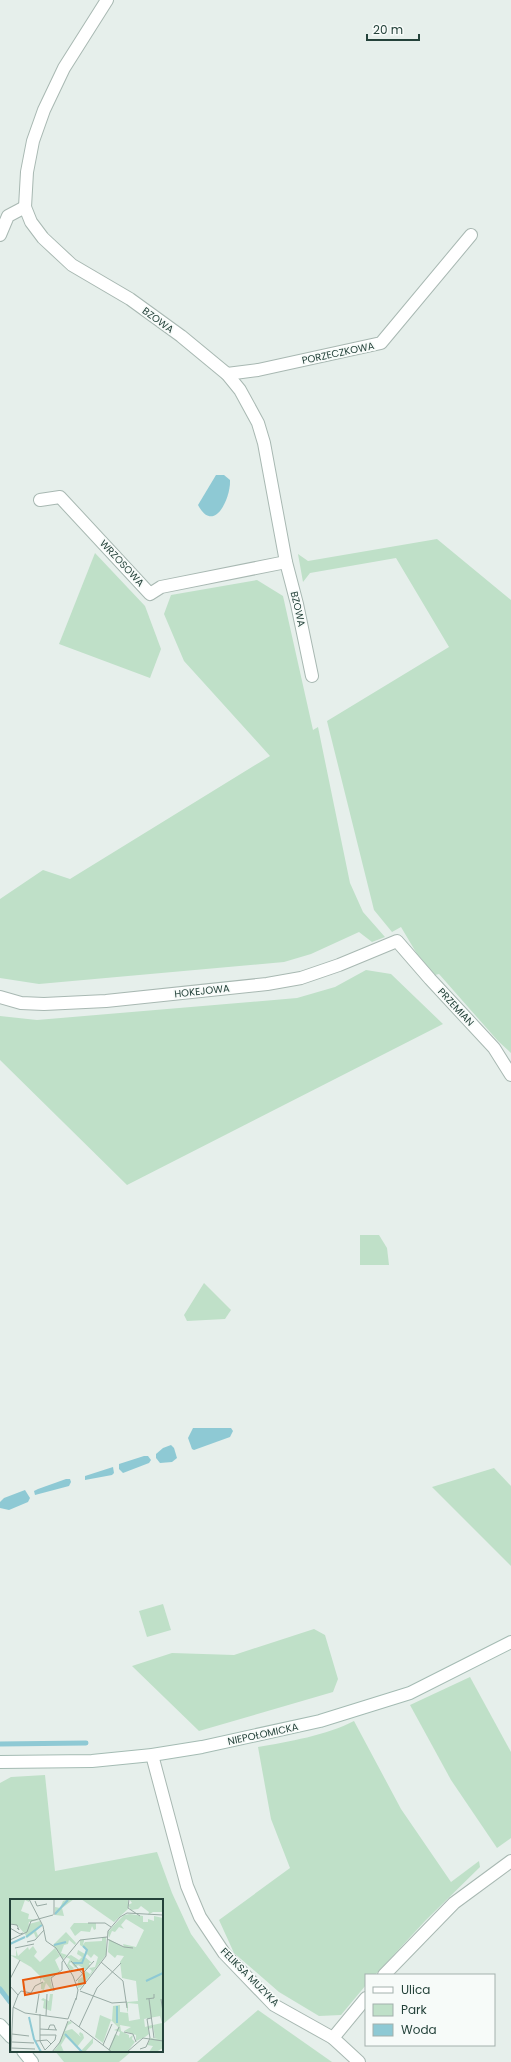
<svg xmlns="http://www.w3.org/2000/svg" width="511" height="2062" font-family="Poppins,sans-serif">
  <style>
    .green { fill: #bfe0c8 }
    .water { fill: #8ec9d4 }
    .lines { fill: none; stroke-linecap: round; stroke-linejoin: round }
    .stream { stroke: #8ec9d4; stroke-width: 5 }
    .minor-casing { stroke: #a8b8b2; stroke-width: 14 }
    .secondary-casing { stroke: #a4bbb3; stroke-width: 14 }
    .minor { stroke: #fff; stroke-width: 12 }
    .secondary { stroke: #fff; stroke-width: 12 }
    .labels { text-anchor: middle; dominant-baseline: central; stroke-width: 3.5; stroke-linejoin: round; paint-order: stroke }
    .street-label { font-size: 10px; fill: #24423a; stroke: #f7fbf9 }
    .inset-river { fill: none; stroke: #8ec9d4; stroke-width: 2 }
    .inset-road { fill: none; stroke: #98aaa4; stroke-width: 1 }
    .view { fill: #e8590c; fill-opacity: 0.15; stroke: #e8590c; stroke-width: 2 }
    .inset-edge { fill: none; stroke: #24423a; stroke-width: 2 }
  </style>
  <rect width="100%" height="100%" fill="#e6efeb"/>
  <g class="green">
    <path d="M437,539L511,600V1053L498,1041L439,974L435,975L417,954L401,927L392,932L374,910L327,721L449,647L396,558L310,573L303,582L298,554L308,561Z"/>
    <path d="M95,553L145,606L161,649L150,678L59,644Z"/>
    <path d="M257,580L283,596L313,730L318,727L350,883L363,912L385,937L372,942L359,932L311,954L284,962L39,984L0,978V899L43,870L70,879L270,756L184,661L164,614L171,595Z"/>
    <path d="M366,970L391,974L443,1024L127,1185L0,1060V1016L37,1020L297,998L335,987Z"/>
    <path d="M360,1235H379L387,1248L389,1265H360Z"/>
    <path d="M204,1283L231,1310L225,1319L187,1321L184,1315Z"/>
    <path d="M494,1468L511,1486V1566L432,1487Z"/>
    <path d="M163,1604L171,1630L147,1637L139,1611Z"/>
    <path d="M314,1629L325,1635L338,1679L333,1692L199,1731L132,1666L172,1653L234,1655Z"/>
    <path d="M470,1677L511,1752V1838L497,1848L451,1780L410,1705Z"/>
    <path d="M354,1721L401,1809L451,1882L479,1861L480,1867L426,1920L375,1975H366V1985L341,2015L319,2016L279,1992L234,1953L219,1920L290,1868L271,1819L258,1747C288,1742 327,1735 354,1721Z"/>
    <path d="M45,1775L55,1871L157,1852L172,1893L191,1934L221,1975L162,2025V1900H11V2000L0,1988V1783L11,1777Z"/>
    <path d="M258,2010L332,2062H197Z"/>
    <path d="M55,2051H132L119,2062H64Z"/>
  </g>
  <g class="water">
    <path d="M216,475H224L230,480C231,498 214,535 198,505Z"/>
    <path d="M193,1428H231L233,1431L230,1437L194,1450L192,1449L188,1438Z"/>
    <path d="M171,1445L174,1448L177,1458L172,1462L160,1463L156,1458V1454L163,1448Z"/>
    <path d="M144,1456H148L151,1460L149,1463L123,1473L119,1469V1464Z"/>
    <path d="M113,1467L114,1473L112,1475L85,1480V1476Z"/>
    <path d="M66,1479H70L71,1482L69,1486L35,1495L34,1491L38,1489Z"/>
    <path d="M25,1490L30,1498L28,1502L9,1510L0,1508V1502L4,1498Z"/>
  </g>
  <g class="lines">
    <g class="stream">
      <path d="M0,1744L86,1743"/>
      <path d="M0,1989L10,2002"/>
    </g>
    <g class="minor-casing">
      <g id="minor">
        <path d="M107,0L64,68L44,110L33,141L27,172L25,207L31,222L43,238L72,265L130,299L181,336L227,374L240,390L258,423L264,443L286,562L297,604L312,676"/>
        <path d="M0,235L8,216L25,207"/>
        <path d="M227,374L258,370L381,343L471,235"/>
        <path d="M40,500L60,497L150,594L161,587L286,562"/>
        <path d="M0,997L21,1003L44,1004L106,1001L267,984L301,978L339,965L397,941L430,979L494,1048L511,1075"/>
        <path d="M152,1755L187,1886L200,1917L224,1953L274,2005L333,2038L359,2062"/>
        <path d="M384,1975L454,1903L511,1861"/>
        <path d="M333,2038L366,1998"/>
      </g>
    </g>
    <g class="secondary-casing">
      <g id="secondary">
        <path d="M0,1762L92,1761L152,1755L202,1747L320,1721L410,1693L511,1642"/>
        <path d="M0,2025L11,2037"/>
        <path d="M23,2051L32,2062"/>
      </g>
    </g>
    <use href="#minor" class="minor"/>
    <use href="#secondary" class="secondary"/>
  </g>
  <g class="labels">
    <g class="street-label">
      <text transform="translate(158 320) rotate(36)">BZOWA</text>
      <text transform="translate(338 353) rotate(-12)">PORZECZKOWA</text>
      <text transform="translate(122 563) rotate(47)">WRZOSOWA</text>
      <text transform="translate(298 609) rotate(77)">BZOWA</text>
      <text transform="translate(202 991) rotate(-6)">HOKEJOWA</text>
      <text transform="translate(456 1007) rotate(47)">PRZEMIAN</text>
      <text transform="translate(263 1734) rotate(-12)">NIEPOŁOMICKA</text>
      <text transform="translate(250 1977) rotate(45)">FELIKSA MUZYKA</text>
    </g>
  </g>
  <g transform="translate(10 1899)">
    <rect width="153" height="153" fill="#e6efeb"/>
    <path d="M1,0H19V3L15,1L11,12L19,15L18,20L29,21L19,23L17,33L14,34L8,27L0,24ZM58,0H64L52,9L54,17L45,16V8L50,9L53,2ZM66,0H118V10L104,23L71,0ZM119,0L153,1V13H143L138,16L139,13L131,7L128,10L121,11L118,6L122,4ZM120,15L133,17V23H138V20L144,22V17L153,19V149L146,153H139L143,147L137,146L141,139L148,140L145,139L143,126L152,124L150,117L134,120L135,128L142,126V129L138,130L139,135L135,138L126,142V136L114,132L121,128L110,126L111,132L119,136V139L123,136L122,140L125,143L117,153H98L105,135L109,137L110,133L104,131L109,129L101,121L93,144L85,138L90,116L102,121L103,107L110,106V113L118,114L119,122L130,120L128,105L118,104V114L117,111V103L128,102L126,82L112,79L110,63L114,57L107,56L105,59L98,53L99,40L114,48L113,45L126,48L134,31L116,20L111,26L114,30L109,28L105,33L102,32L99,39L98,33L107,23L114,16ZM30,22L32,26L26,32L28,37L26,39L24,34L17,39L15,35L19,25ZM64,24H86V30L84,31L82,27L80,33L71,32L65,37L60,29ZM56,33L66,44L65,46L59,41L58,45L54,46L51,54L57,56L53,60L43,46ZM92,38H96V56L71,88L68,89V81L72,78L76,80L72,77L74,74L76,72L80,75L82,72L79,69L85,68L88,58L84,55L81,59L77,55L75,58L82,64H79L80,67L76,71L68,66L65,69L61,63L59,65L64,69L61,72L57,66L60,60L56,58L61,56L69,61L72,58L67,55L68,51L75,55L76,50L70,46V41H74V42L73,46L75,43L92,42ZM23,47L27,53L24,57L30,63L45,49L50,57L45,61L50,72L40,79L43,93L36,84L34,91L31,90V84L35,83L32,79L30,84V77L21,68L0,56L6,57V50L8,57L18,48L19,51ZM40,95H43L41,112L33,109L34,102L31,101L33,99L39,102ZM60,122L62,124L58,126L55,132L62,130L71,138L69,135L70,133L73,135L74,139L67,148L71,152L83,139V144L75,153H72L56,138L51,146L54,153H43L47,148L58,123Z" fill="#bfe0c8"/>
    <path class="inset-river" d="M45,15L58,1M16,38L32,26M0,45L15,38M44,46L56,43M63,64H72L77,51L73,47M136,82L153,74M107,107V124M19,118L24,140L31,153M55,135L72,153"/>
    <path class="inset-road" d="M19,0L33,27L36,42L46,49L63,77L68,91L66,101M119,0L118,9L130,17M25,2L27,7L37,5M44,16V0M78,24H95L101,28M0,25L7,26L9,31L7,29M0,29L10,35L13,34M97,40L114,48L123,49M0,41L17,33L21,22L43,16M17,43L25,41L34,31M5,49L24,45M61,62L73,75M91,63L113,82L117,109M0,80L10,61M66,82L84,62M0,87L8,96M70,91L96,57L98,32L110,18L117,14L153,16M44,92L41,79L52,71V63L70,41L97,38M70,92L102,104L117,103M8,96L11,92L21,94L25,87L33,83M136,100L144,99V95M139,100L144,139M151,100L153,113M3,108L15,114L58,120M26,114L29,95M30,115V142L35,151L41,145M36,117L37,95M58,120L66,99M60,121L102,153M69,128L87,89L111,64M30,130L47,131M38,131L40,126H44L46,131M114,133L123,135L126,143M2,135L19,137M30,136H46L45,141M26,142L37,141L41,145L45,141M2,143L24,144M93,146L102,125M1,149L25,150M130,150L136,148L140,139L137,120L141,119M99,151L109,128M1,153L3,109L8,96M42,153L50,143L58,122M117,153L133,139L153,142"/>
    <path class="view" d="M73,70L75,84L15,96L13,81Z"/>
    <rect width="153" height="153" class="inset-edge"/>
  </g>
  <rect x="365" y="1974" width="130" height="72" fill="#f7fbf9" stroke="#a3b1ad"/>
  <rect x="373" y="1987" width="20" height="6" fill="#ffffff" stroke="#a3b1ad"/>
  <text x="401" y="1994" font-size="12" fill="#24423a">Ulica</text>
  <rect x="373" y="2004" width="20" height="12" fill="#bfe0c8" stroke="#a3b1ad"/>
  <text x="401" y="2014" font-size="12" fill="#24423a">Park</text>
  <rect x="373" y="2024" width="20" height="12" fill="#8ec9d4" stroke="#a3b1ad"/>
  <text x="401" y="2034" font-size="12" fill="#24423a">Woda</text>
  <path d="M367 34v6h52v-6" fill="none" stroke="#24423a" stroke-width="2"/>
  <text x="373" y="34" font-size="12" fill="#24423a" stroke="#f7fbf9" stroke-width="3" paint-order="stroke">20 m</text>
</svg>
